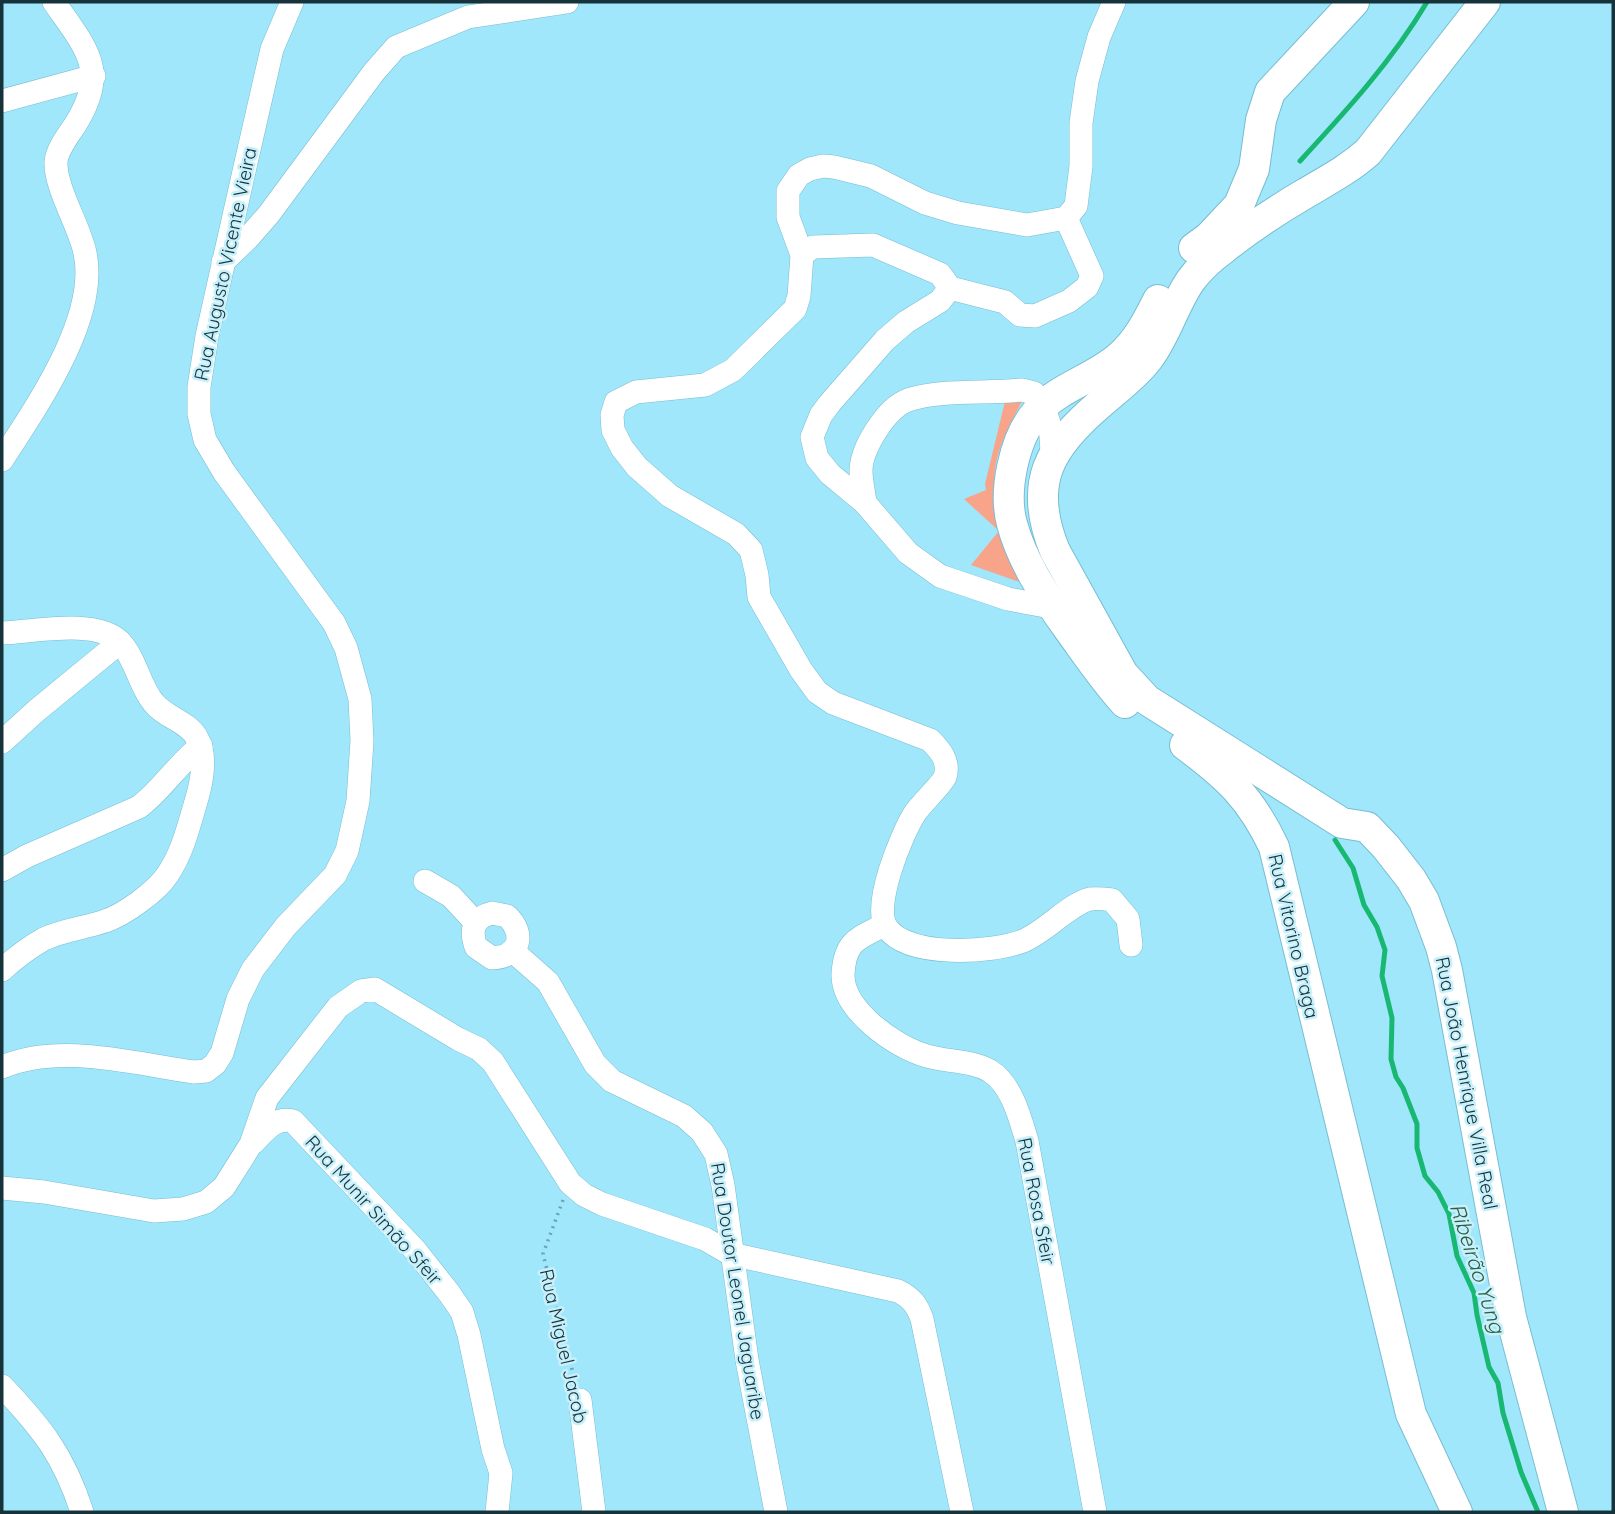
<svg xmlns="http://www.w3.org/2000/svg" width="1615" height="1514" font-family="Quicksand,sans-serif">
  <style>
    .garden { fill: #f7a48b }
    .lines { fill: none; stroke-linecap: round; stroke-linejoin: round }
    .stream { stroke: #18b873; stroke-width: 5 }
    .minor-casing { stroke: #78bdd1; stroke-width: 24 }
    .major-casing { stroke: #78bdd1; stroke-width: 32 }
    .path { stroke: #6da4b4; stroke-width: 3.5; stroke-dasharray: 2 5; stroke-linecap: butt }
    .minor { stroke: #fff; stroke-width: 23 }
    .major { stroke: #fff; stroke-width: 30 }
    .labels { text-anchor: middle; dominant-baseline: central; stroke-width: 5; stroke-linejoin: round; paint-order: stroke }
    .street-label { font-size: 19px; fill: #16333b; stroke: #c7f0fb }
    .water-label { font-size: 21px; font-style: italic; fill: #295e41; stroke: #c7f0fb }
  </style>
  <rect width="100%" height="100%" fill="#a0e7fb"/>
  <path class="garden" d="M1006,397L1023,399C1013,419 1002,438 997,459C986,501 1011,545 1025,584L971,565L999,531L964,499L986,490L985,484Z"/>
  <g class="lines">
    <g class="stream">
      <path d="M1300,161C1347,110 1392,61 1427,2"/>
      <path d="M1335,840L1353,868L1364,905L1377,927L1385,950L1382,976L1392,1018L1391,1059L1396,1077L1403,1088L1417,1124V1148L1425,1176L1438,1192L1449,1214L1457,1256L1474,1293L1477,1315L1489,1367L1498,1383L1503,1413L1521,1472L1538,1512"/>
    </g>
    <g class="minor-casing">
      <g id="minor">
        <path d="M1114,2L1099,37L1087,81L1081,123V166L1076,206L1066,218L1027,225L958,213L925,203L871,176L834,167L823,166L810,169L799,175L788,191V217L802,255L799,296L795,309L733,370L705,385L636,392L616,402L612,415L613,430L622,448L637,467L670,496L736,534L751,550L757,575L759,597L801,670L817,692L833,703L930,740C940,750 950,761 945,777C942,784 921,804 915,813C902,833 871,908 887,928C908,958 992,953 1023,941C1045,932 1071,903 1090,899C1097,898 1105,899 1112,900L1128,919L1131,945"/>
        <path d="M2,101L94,76"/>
        <path d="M802,255L813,247L873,245L940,274L950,288"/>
        <path d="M223,262L248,238L269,214L374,72L396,47L468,17L567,2"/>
        <path d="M950,288L940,301L906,322L885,340L830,403L821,415L812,437L817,458L830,474L865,503L908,553L940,576L1008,599L1051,607"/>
        <path d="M950,288L1005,302L1020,315L1035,316L1069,301L1087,287L1092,276L1066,218"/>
        <path d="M2,460C36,407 99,318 85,253C80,227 55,188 56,162C57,149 68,136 75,125C110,70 86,49 54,2"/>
        <path d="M865,503C864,493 861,481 861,471C861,449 886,408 908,400C941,389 987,394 1022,390L1034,393C1050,416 1051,426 1052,454"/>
        <path d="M2,633C33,632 97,618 120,642C136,659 139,685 153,702C165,718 188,721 197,738C208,757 201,786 195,805C188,829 182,853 168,874C157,891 124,915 105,921C85,928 63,930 44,939C28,948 15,958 2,970"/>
        <path d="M2,742L36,711L120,642"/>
        <path d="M2,870L27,856L139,807C162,790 177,764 201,746"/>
        <path d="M425,881L451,896L475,922"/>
        <path d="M492,913L507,916C526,934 520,957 492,958L476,947C470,930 473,918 492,913Z"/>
        <path d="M884,925C857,939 845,941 843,974C842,1010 895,1047 927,1056C947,1062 971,1060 990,1071C1012,1085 1020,1118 1027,1141L1095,1512"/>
        <path d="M514,952L548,982L595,1064L612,1081L684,1116L702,1132L716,1154L723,1185L747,1360L776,1512"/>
        <path d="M2,1067C60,1042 134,1064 194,1072L206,1071L215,1064L222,1053L238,999L253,969L286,926L335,875L347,851L358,801L362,741L360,699L346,648L334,623L224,472L205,440L199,414V387L207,336L245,167L272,49L292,2"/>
        <path d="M254,1142C266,1130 274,1117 293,1121L415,1250L449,1293L462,1312L469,1335L493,1449L501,1473L497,1512"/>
        <path d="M2,1188L44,1192L154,1211L183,1209L206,1202L224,1187L251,1144L267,1098L338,1007L361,991L375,989L458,1039L479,1049L493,1062L570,1183L584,1195L602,1204L705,1239L731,1254L898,1291C912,1298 917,1305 922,1319L962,1512"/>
        <path d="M2,1386C42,1428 64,1456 82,1512"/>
        <path d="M580,1400L594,1512"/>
      </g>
    </g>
    <g class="major-casing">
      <g id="major">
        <path d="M1485,2L1368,152C1349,169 1328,180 1306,193C1277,210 1248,229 1222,250C1211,258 1199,269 1191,280C1174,304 1166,336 1148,359C1135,376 1117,389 1101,403C1049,447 1027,483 1055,551L1123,674L1147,700L1342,823L1367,827L1386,847L1411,879L1424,901L1441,947L1447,970L1511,1317L1563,1512"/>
        <path d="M1194,248L1209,237L1239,205L1254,169L1261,120L1270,92L1354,2"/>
        <path d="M1125,703C1103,679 1086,653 1067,627C1045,596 1022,561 1012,524C1003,491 1014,439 1036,413C1058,387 1094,379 1119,357C1137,342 1148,320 1158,300"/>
        <path d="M1185,745C1227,776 1251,798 1274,847L1411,1414L1457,1512"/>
      </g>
    </g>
    <path class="path" d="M563,1200L543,1254L575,1381"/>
    <use href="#minor" class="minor"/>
    <use href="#major" class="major"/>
  </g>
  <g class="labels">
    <g class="street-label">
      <text transform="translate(225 264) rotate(-78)">Rua Augusto Vicente Vieira</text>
      <text transform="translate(1294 936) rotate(77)">Rua Vitorino Braga</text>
      <text transform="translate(1467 1083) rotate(79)">Rua João Henrique Villa Real</text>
      <text transform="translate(1037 1201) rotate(79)">Rua Rosa Sfeir</text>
      <text transform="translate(374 1210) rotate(48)">Rua Munir Simão Sfeir</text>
      <text transform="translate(738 1291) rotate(81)">Rua Doutor Leonel Jaguaribe</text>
      <text transform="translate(564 1346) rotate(77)">Rua Miguel Jacob</text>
    </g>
    <g class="water-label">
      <text transform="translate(1478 1268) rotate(72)">Ribeirão Yung</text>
    </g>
  </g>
  <rect width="1615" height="1514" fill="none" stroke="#16333b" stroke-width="7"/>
</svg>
